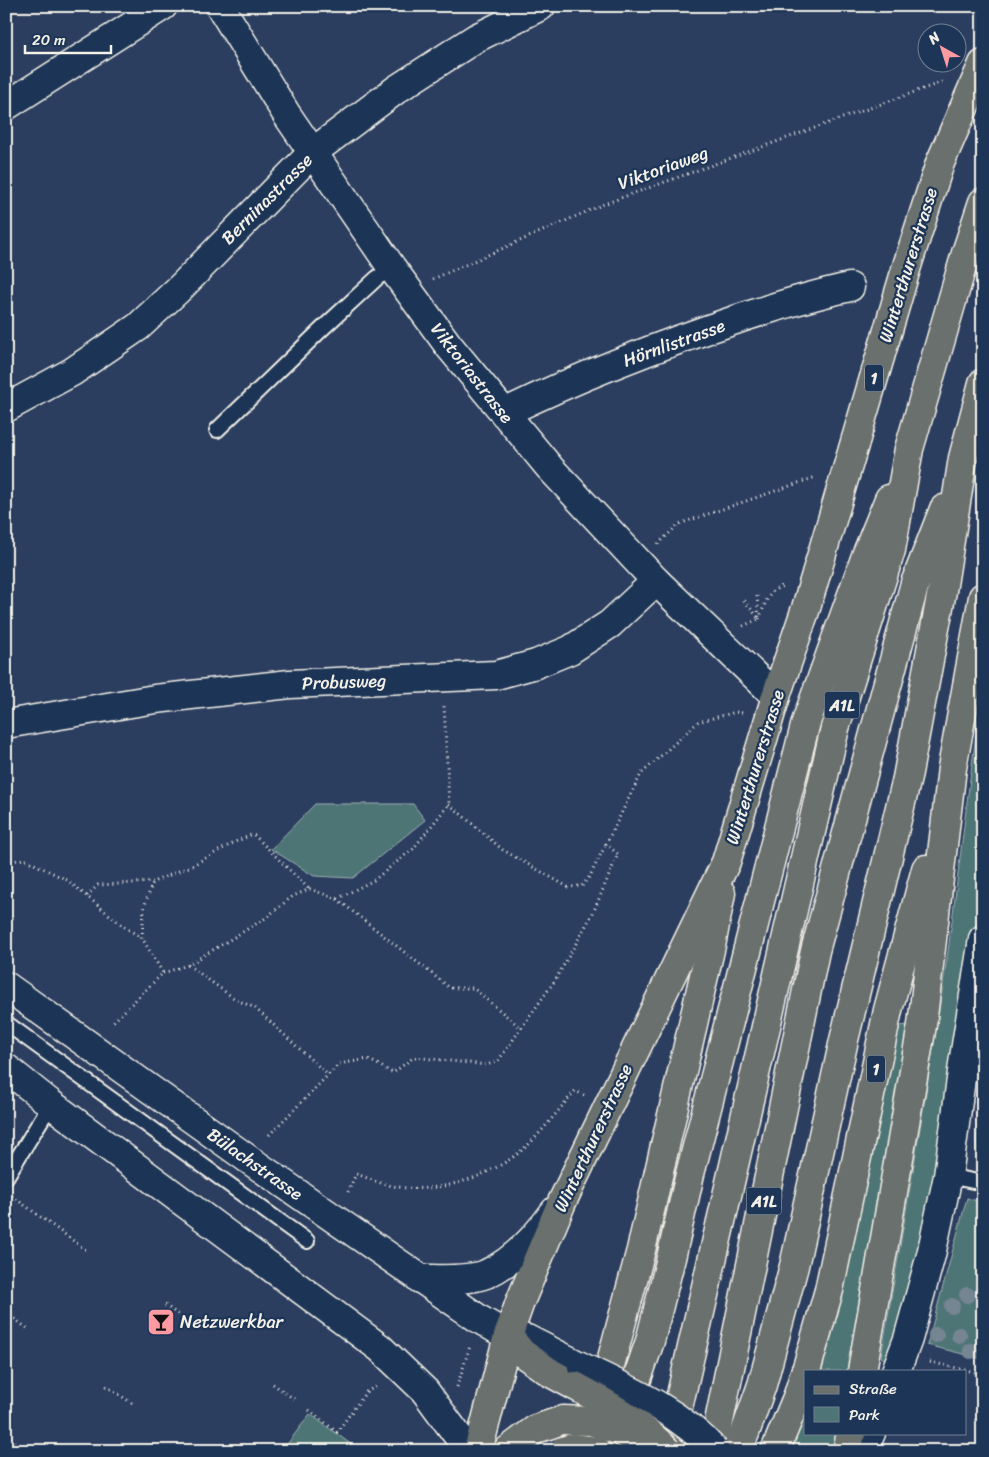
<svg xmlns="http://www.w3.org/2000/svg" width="989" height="1457" font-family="Sriracha,sans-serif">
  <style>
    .green { fill: #4e7476; stroke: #a1b2af }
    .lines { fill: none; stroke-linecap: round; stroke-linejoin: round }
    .lane-casing { stroke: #f4f1e8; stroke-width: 18 }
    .street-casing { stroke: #f4f1e8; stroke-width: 31 }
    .secondary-casing { stroke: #f4f1e8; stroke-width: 31 }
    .primary-casing { stroke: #f4f1e8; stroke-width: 31 }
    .highway-casing { stroke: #f4f1e8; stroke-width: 31 }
    .path { stroke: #f4f1e8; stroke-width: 3; stroke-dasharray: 1 4; stroke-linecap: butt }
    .lane { stroke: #1d3557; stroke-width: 14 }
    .street { stroke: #1d3557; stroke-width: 28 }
    .secondary { stroke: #1d3557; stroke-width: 28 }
    .primary { stroke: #6b706d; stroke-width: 28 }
    .highway { stroke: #6b706d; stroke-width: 28 }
    .secondary-bridge-casing { stroke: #f4f1e8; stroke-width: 31; stroke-linecap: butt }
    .primary-bridge-casing { stroke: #f4f1e8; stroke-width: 31; stroke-linecap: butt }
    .highway-bridge-casing { stroke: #f4f1e8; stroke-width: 31; stroke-linecap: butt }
    .secondary-bridge { stroke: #1d3557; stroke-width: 28 }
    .primary-bridge { stroke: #6b706d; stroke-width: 28 }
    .highway-bridge { stroke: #6b706d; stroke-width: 28 }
    .tree { fill: #768592 }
    .labels { text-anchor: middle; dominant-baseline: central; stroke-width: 4.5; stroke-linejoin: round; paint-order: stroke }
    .shield { fill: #1d3557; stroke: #b4b9bc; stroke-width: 1 }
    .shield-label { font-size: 16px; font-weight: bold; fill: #f4f1e8 }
    .street-label { font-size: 18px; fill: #f4f1e8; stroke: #1d3557 }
    .poi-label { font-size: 18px; fill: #f4f1e8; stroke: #1d3557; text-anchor: start }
  </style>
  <rect width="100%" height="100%" fill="#2c3e60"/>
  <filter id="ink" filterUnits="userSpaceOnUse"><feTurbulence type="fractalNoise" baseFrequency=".02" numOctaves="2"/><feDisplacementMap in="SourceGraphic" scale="10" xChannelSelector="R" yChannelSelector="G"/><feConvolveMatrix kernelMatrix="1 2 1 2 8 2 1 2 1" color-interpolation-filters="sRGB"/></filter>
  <g filter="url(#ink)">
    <g class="green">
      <path d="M983,689V889L965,985L934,1186L917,1270L889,1362L881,1357C904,1222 928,1087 948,951C960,864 969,776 983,689Z"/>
      <path d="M315,804H413L425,820L353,878L314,876L271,849Z"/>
      <path d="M909,1025L847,1371H822L899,1026Z"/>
      <path d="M983,1105V1157L977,1153L976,1138Z"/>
      <path d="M967,1198L983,1203V1359L927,1345Z"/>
      <path d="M805,1411V1433H836L832,1451H789Z"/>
      <path d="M310,1414L360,1451H282Z"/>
    </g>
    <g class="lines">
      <g class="lane-casing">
        <g id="lane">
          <path d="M217,430L324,327L377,278L392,268"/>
          <path d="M6,1023L307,1241"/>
          <path d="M963,1064L983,1069"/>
          <path d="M948,1176L983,1183"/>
          <path d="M6,1177L51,1104"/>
        </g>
      </g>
      <g class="street-casing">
        <g id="street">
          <path d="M220,6L287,115L392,268L449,346L550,468L656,581L776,696"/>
          <path d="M6,106L163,6"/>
          <path d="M6,408L72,372L138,327L182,286L313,152L397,89L476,38L541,6"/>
          <path d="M504,413C580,376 660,345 741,318C777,306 813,295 850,287"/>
          <path d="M6,724L155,699L290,684L496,675L536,664L570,650L610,624L656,581"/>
          <path d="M896,1371L908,1339L931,1255L948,1176L963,1064L983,939"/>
          <path d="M863,1451L871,1433"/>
        </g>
      </g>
      <g class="secondary-casing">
        <g id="secondary">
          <path d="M6,986L248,1159L479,1319L508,1336L527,1339L582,1367"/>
          <path d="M6,1068L51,1104L380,1348L425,1391L469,1451"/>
          <path d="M420,1279C439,1279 469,1281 486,1274C515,1261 537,1236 555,1211"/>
        </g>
      </g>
      <g class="primary-casing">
        <g id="primary">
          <path d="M806,1371L829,1290L888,1010L926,869"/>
          <path d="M862,1371L922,1025L952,768L983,597"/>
          <path d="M599,1400L604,1388L641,1250L712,941L721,893"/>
          <path d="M478,1451L508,1336L520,1302L562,1202L726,862L776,696L806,608L906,269L940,163L983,64"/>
          <path d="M775,1451L798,1395L805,1372"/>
          <path d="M847,1451L851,1433"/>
        </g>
      </g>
      <g class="highway-casing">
        <g id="highway">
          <path d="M508,1336L522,1353L551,1373L575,1386"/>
          <path d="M507,1451L536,1429L563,1420"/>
          <path d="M608,1451L627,1408L650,1341L671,1258L690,1174L806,722L867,553L889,499"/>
          <path d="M668,1451L835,728L891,550L909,449L966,253L983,202"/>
          <path d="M713,1451L815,951L915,583L944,509"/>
          <path d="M737,1451L745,1433L762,1385L794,1266L844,1040L907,778L942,591L963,458L983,383"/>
        </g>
      </g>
      <g class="path">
        <path d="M433,279L604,204L945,81"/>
        <path d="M658,544L679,524L816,477"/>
        <path d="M757,596L759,619"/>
        <path d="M759,619C765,605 767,591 783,586"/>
        <path d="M743,626L759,619L744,600"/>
        <path d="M449,804L503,850L568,887L582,886L590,876L606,844"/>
        <path d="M6,862L24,859L67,880L123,926L142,938L163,973L111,1024"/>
        <path d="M87,896L98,885L153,882"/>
        <path d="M337,899L450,988H473L521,1028"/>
        <path d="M142,938L144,907L153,882L191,866L235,842L253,834L309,889"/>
        <path d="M188,965L235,999L255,1008L328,1075"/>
        <path d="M163,973L188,965L264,919L293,896L310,889L337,899L374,880L413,849L449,804L444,705"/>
        <path d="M269,1135L339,1064L368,1059L393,1073L414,1057L487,1065L498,1061L556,979L593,913L618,854L606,844L641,774L698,722L736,712L743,713"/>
        <path d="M348,1192L356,1174C366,1177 375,1182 385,1184C433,1198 495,1177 530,1143C546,1127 560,1108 575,1091L584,1095"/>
        <path d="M12,1196L86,1250"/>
        <path d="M165,1305L190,1323"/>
        <path d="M6,1313L27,1328"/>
        <path d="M930,1362L983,1374"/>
        <path d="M273,1384L294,1399"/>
        <path d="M106,1386L132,1403"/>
        <path d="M457,1387L470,1346"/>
        <path d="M309,1410L337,1432L366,1392L379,1385"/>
        <path d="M6,1436L26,1451"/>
      </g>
      <use href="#lane" class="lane"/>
      <use href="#street" class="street"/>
      <use href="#secondary" class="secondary"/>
      <use href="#primary" class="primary"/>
      <use href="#highway" class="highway"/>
      <g class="secondary-bridge-casing">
        <path id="secondary-bridge" d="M582,1367C630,1390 679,1411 715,1451"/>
      </g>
      <g class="primary-bridge-casing">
        <path id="primary-bridge" d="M563,1451L572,1448L596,1451"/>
      </g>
      <g class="highway-bridge-casing">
        <g id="highway-bridge">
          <path d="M575,1386C608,1404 641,1423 667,1451"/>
          <path d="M563,1420L591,1421L620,1431L643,1442"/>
        </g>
      </g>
      <use href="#secondary-bridge" class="secondary-bridge"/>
      <use href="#primary-bridge" class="primary-bridge"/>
      <use href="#highway-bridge" class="highway-bridge"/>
    </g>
    <g class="tree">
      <circle cx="967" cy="1295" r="8"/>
      <circle cx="952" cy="1306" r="8"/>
      <circle cx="936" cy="1335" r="8"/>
      <circle cx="959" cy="1335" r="8"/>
      <circle cx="971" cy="1351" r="8"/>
    </g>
  </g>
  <defs>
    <g id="bar-square" transform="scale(1.4375)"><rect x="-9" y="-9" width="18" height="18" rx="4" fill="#ff9aa2" stroke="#1d3557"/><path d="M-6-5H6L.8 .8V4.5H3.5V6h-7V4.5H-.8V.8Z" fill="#111"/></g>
  </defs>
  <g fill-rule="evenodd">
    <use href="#bar-square" x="161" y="1322"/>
  </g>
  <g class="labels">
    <g class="shield">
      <rect x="865" y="364.5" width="18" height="27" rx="4"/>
      <rect x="824.5" y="691.5" width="35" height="27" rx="4"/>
      <rect x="867" y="1055.5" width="18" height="27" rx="4"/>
      <rect x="746.5" y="1187.5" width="35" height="27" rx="4"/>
    </g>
    <g class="shield-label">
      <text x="874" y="378">1</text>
      <text x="842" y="705">A1L</text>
      <text x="876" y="1069">1</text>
      <text x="764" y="1201">A1L</text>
    </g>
    <g class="street-label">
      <text transform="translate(663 168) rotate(-20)">Viktoriaweg</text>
      <text transform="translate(267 199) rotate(-45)">Berninastrasse</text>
      <text transform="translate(908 265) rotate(-73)">Winterthurerstrasse</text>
      <text transform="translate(674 343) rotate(-20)">Hörnlistrasse</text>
      <text transform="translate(472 373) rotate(52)">Viktoriastrasse</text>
      <text transform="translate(344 682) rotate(-2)">Probusweg</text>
      <text transform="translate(755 767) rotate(-73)">Winterthurerstrasse</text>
      <text transform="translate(593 1138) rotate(-65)">Winterthurerstrasse</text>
      <text transform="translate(255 1164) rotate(35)">Bülachstrasse</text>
    </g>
    <g class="poi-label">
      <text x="180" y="1322">Netzwerkbar</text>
    </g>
  </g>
  <rect width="989" height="1457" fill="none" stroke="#1d3557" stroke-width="25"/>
  <rect x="12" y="12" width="964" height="1432" fill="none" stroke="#f4f1e8" stroke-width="2" filter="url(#ink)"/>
  <rect x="804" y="1370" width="162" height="65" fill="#1d3557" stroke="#738091"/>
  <rect x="814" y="1386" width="25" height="8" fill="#6b706d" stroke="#738091"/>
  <text x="849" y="1394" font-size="15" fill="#f4f1e8">Straße</text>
  <rect x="814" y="1407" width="25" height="15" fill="#4e7476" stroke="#738091"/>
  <text x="849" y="1420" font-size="15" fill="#f4f1e8">Park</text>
  <g transform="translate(942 48) rotate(321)"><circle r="24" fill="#1d3557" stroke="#738091"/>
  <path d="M0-4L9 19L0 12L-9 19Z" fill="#ff9aa2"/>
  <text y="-8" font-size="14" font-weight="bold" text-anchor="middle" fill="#f4f1e8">N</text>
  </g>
  <path d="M25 45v8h86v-8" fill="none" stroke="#f4f1e8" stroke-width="2.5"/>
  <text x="32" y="45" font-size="15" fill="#f4f1e8" stroke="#1d3557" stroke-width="4" paint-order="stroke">20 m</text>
</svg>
